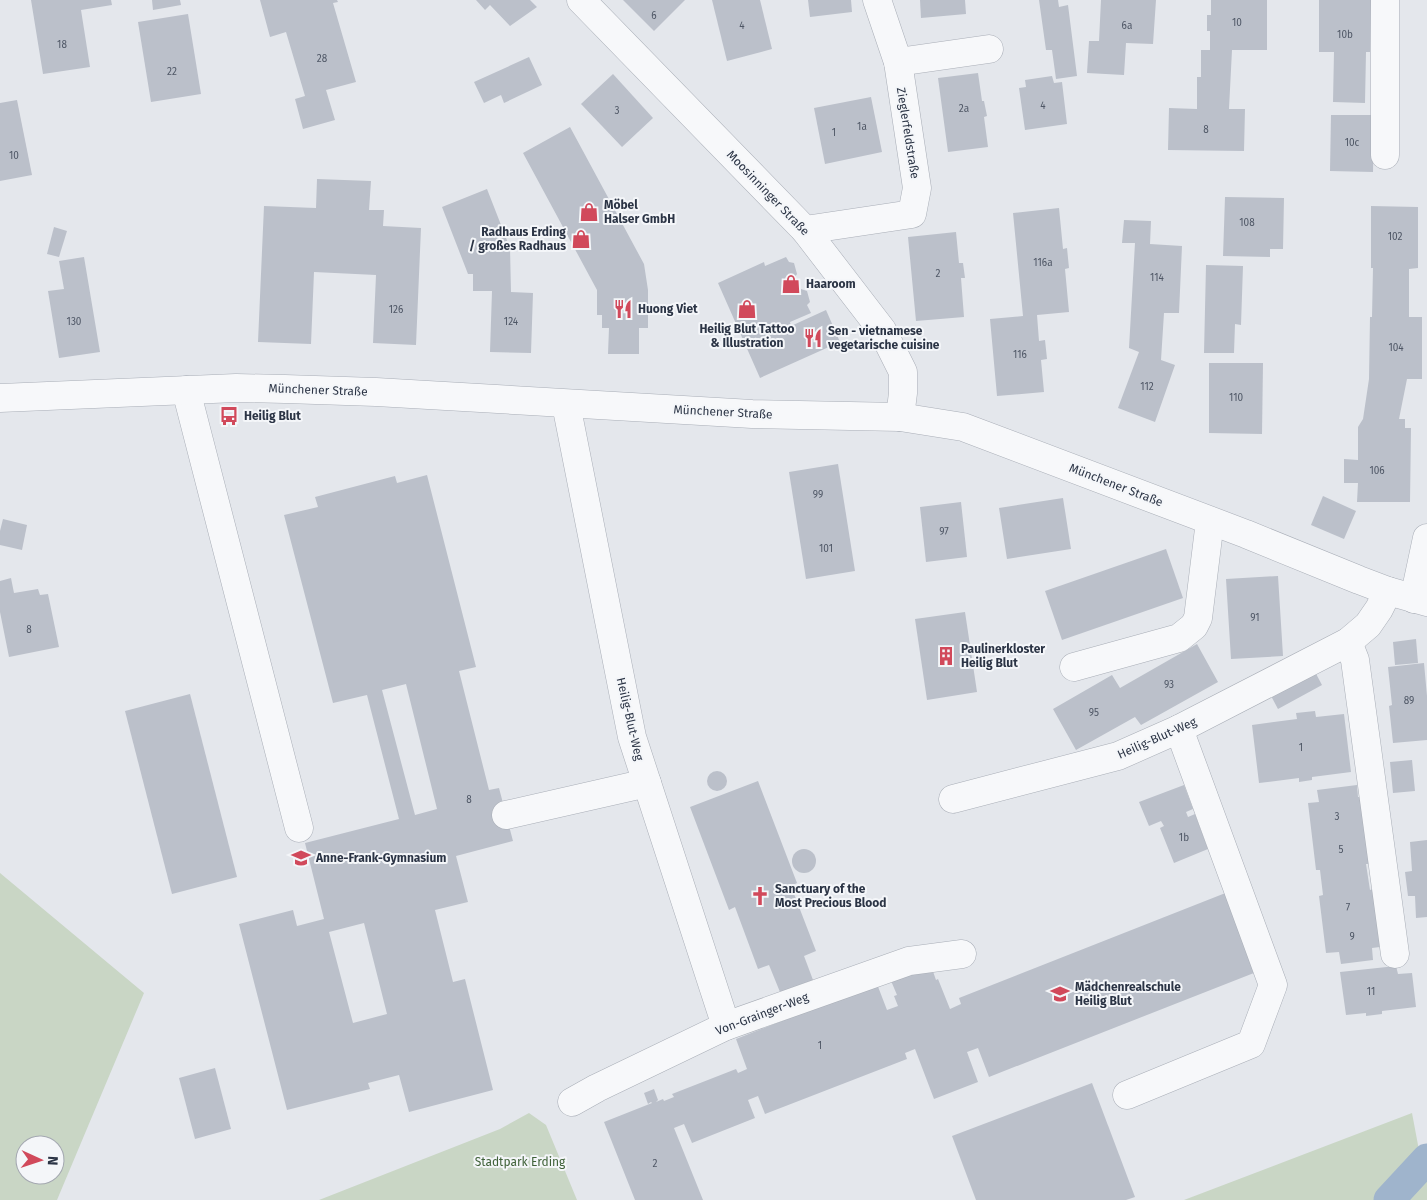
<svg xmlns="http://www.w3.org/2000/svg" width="1427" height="1200" font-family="'Fira Sans',sans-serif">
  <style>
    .green { fill: #c9d6c5; fill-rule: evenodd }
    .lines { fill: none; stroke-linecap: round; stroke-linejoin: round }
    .canal { stroke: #9fb4cc; stroke-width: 31 }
    .building { fill: #bbc0ca; fill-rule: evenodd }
    .minor-casing { stroke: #a9aeb7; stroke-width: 29 }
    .minor { stroke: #f7f8fa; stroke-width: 28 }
    .labels { text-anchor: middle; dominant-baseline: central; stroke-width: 4; stroke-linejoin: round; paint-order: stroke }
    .number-label { font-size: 10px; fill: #4f5766 }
    .street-label { font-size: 12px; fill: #2b3445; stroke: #f4f6f9 }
    .poi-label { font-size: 12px; font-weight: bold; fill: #2b3445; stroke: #f4f6f9; text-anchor: start }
    .park-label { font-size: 12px; fill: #3f6138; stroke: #f4f6f9 }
  </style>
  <rect width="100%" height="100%" fill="#e4e7ec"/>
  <g class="green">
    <path d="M0,873L144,993L57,1200H0ZM25,1145H55V1175H25Z"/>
    <path d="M529,1113L546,1125L577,1200H319L500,1129Z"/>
    <path d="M1412,1113L1421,1161L1427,1151V1200H1184Z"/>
  </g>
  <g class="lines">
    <path class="canal" d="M1389,1200L1427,1159"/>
  </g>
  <g class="building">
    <path d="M31,0H111L112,5L81,10L90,67L43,74Z"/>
    <path d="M152,0H180L181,5L153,10Z"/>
    <path d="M260,0H337L338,2L333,3L356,82L326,90L335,120L303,129L295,99L305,96L286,32L270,37Z"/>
    <path d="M476,0H530L537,7L510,26L490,5L485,10Z"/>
    <path d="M623,0H685L654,31Z"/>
    <path d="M712,0H760L772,49L727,61Z"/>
    <path d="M808,0H851L852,12L810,17Z"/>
    <path d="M920,0H965L966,14L921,18Z"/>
    <path d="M1039,0H1058L1059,7L1068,5L1077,76L1056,79L1052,50H1046Z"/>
    <path d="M1101,0H1156L1153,44L1126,43L1124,75L1087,73L1089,41H1099Z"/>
    <path d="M1211,0H1267V50H1232L1229,109H1245L1244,151L1168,150L1169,108L1197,109V77H1201V50H1210V31H1207V15H1211Z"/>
    <path d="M1319,0H1371L1370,52H1366L1365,103L1333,102L1334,52H1319Z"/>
    <path d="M188,14L201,94L151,102L138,22Z"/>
    <path d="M529,57L542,85L504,103L501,95L484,103L474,82Z"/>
    <path d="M978,73L982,101H984L987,116L984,117L988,147L948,152L938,78Z"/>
    <path d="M613,74L653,118L622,147L581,104Z"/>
    <path d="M1052,76L1054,83L1062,82L1067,124L1025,130L1019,88L1026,87L1025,80Z"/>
    <path d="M871,97L882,152L825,164L814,108Z"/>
    <path d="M17,100L32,175L0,181V103Z"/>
    <path d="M1331,115H1374L1373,172L1330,171Z"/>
    <path d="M570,127L644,264L648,290V328H639V354H608L609,328H602V315H597V290L523,153Z"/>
    <path d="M317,179L371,181L369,210H384L383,226L421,228L416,345L373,343L376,275L314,272L311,344L258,342L264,206L316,208Z"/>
    <path d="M487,189L510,248L511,292L533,293L531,353L490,352L492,291H473V274H468L442,207Z"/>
    <path d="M1225,197L1284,198L1283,249H1270V257L1223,256Z"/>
    <path d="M1371,206L1418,207V268L1409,269V317H1422V379H1407L1399,419H1405V428H1411L1410,502H1357L1358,483H1344V459L1358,460V427L1363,419L1369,379L1370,317H1372L1373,268H1371Z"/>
    <path d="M1059,208L1063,249L1067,248L1069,268L1065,269L1069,312L1037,315L1039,341L1045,340L1047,359L1041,360L1044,392L997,396L990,319L1023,316L1013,213Z"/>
    <path d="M1124,220L1151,221L1150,244L1182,246L1179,313H1164L1161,360L1175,365L1155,422L1118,408L1139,352L1129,348L1135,243H1122Z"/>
    <path d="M54,227L67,231L59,257L47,254Z"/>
    <path d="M956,232L959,263H963L965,278H961L964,317L916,321L908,237Z"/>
    <path d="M84,257L100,352L59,358L48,291L64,289L59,261Z"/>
    <path d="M786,257L789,262L794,263L797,274L795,277L801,289L807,291L810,302L807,305L811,313L790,322L791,326L826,310L840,342L760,378L718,283L764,262L765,266Z"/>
    <path d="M1206,265L1243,266L1241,325L1235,324L1234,353H1204Z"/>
    <path d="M1209,363H1263L1262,434L1209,433Z"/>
    <path d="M838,464L855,571L806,579L789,472Z"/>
    <path d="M427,475L476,667L459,671L489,790L499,788L513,841L456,856L468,902L435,910L453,982L465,979L493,1090L409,1112L399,1075L368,1083L370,1089L287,1110L239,924L293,910L297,926L324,919L305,843L399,819L367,695L333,703L284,515L318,507L315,497L395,476L397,483ZM406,684L437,809L415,815L382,690ZM364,923L387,1014L353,1023L329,932Z"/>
    <path d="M1323,496L1356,511L1344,539L1311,525Z"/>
    <path d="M1063,498L1071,549L1007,559L999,508Z"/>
    <path d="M961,502L967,557L926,562L920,507Z"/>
    <path d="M3,519L27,525L22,550L0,545V531Z"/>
    <path d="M1166,549L1183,598L1062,640L1045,591Z"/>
    <path d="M1278,576L1283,656L1231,659L1226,579Z"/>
    <path d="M11,578L14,593L38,589L40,595L48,594L59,647L9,657L0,612V581Z"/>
    <path d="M965,612L977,692L927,700L915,619Z"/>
    <path d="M1416,639L1418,663L1395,665L1393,642Z"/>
    <path d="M1197,644L1218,682L1141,725L1135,717L1076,750L1053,709L1112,675L1120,688Z"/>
    <path d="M1424,663L1427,696V740L1393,743L1389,706L1392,705L1388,667Z"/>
    <path d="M1314,670L1322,685L1278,709L1270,694Z"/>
    <path d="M190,694L237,877L172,894L125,711Z"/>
    <path d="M1315,711L1316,717L1344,714L1351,772L1312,777V780L1299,782V778L1259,783L1252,725L1297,719L1296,713Z"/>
    <path d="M1412,760L1415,791L1393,793L1390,762Z"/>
    <circle cx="717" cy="781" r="10"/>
    <path d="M758,781L797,883L791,886L816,951L804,956L813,980L780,992L769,965L758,969L735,907L729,910L690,807Z"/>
    <path d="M1184,785L1193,809L1186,812L1188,817L1195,814L1208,849L1174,863L1160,828L1164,826L1161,821L1149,826L1139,802Z"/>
    <path d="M1357,785L1358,797H1362L1370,864H1366L1370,890L1373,889L1380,947L1372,948L1373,960L1341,964L1339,952L1326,953L1319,896L1323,895L1320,870H1316L1308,803L1319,802L1317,790Z"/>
    <path d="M1427,840V917L1416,918L1415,896H1408L1405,872L1412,871L1410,842Z"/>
    <circle cx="804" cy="861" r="12"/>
    <path d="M1228,892L1259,971L989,1077L978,1048L967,1052L978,1082L934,1099L915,1049L905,1053L907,1059L765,1114L758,1096L748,1100L755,1118L692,1143L684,1124L674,1128L703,1200H635L604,1122L652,1103L651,1102L648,1104L644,1093L654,1089L658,1100L656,1102L663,1099L664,1101L674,1097L672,1094L736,1069L738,1073L747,1069L736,1039L877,984L887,1010L898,1006L894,996L897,995L889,976L929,960L936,980L938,979L950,1009L961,1004L959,998Z"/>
    <path d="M1396,966L1398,974L1412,973L1416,1007L1382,1011V1014L1366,1016V1013L1346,1015L1340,972Z"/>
    <path d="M215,1068L231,1129L195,1139L179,1078Z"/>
    <path d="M1092,1083L1135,1197L1126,1200H976L952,1136Z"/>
  </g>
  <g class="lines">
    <g class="minor-casing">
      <g id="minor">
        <path d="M581,0L805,230L882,330L903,372V393L900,417"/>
        <path d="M1385,0V155"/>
        <path d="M898,62L989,49"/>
        <path d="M805,230L912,214L917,188L898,62L877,0"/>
        <path d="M186,390L299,828"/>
        <path d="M0,398L236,388L285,389L376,392L752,414L900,417L963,427L1246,534L1359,580L1388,591L1427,602"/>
        <path d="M566,404L632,737L726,1026"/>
        <path d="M1414,599L1427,538"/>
        <path d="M1348,642L1355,660L1395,954"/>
        <path d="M1074,667L1179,638L1194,626L1198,618L1210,521"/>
        <path d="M953,799L1118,756L1179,729L1348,642L1368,625L1379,609L1388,591"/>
        <path d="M506,815L647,783"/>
        <path d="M1127,1095L1251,1044L1273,985L1179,729"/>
        <path d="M572,1102L597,1088L726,1026L909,961L962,954"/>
      </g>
    </g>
    <use href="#minor" class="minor"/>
  </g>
  <defs>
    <g id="shop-bare" transform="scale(1.5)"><path d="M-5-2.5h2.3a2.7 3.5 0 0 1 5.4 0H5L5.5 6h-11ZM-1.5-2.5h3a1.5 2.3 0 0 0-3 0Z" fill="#d1495b" stroke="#f4f6f9" stroke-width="2.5" paint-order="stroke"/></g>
    <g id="restaurant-bare" transform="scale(1.5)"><path d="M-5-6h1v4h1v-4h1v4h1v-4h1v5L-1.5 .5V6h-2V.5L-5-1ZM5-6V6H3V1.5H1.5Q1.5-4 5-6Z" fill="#d1495b" stroke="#f4f6f9" stroke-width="2.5" paint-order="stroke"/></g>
    <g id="bus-bare" transform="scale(1.5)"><path d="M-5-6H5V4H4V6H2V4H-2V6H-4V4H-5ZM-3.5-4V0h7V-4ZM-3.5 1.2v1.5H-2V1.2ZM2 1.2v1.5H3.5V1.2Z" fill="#d1495b" stroke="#f4f6f9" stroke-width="2.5" paint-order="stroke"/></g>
    <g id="building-bare" transform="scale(1.5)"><path d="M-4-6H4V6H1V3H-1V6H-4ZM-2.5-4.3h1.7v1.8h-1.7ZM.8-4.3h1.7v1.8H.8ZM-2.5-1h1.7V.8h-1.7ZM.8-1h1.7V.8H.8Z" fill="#d1495b" stroke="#f4f6f9" stroke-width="2.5" paint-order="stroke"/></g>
    <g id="school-bare" transform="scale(1.5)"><path d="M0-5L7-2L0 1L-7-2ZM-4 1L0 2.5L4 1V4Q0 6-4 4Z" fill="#d1495b" stroke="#f4f6f9" stroke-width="2.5" paint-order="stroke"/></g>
    <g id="church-bare" transform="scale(1.5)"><path d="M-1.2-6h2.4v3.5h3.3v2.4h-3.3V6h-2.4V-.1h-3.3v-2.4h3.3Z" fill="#d1495b" stroke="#f4f6f9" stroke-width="2.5" paint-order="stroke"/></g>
  </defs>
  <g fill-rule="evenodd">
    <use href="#shop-bare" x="589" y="212"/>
    <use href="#shop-bare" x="581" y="239"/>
    <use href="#shop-bare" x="791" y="284"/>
    <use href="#restaurant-bare" x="623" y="309"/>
    <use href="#shop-bare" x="747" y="309"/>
    <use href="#restaurant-bare" x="813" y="338"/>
    <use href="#bus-bare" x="229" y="416"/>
    <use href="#building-bare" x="946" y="656"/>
    <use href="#school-bare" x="301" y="858"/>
    <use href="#church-bare" x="760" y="896"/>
    <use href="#school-bare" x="1060" y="994"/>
  </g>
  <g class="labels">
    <g class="number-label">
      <text x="654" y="16">6</text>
      <text x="1237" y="23">10</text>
      <text x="742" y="26">4</text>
      <text x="1127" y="26">6a</text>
      <text x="1345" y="35">10b</text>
      <text x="62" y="45">18</text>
      <text x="322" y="59">28</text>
      <text x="172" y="72">22</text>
      <text x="1043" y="106">4</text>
      <text x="964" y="109">2a</text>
      <text x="617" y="111">3</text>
      <text x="862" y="127">1a</text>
      <text x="1206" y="130">8</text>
      <text x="834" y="133">1</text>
      <text x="1352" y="143">10c</text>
      <text x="14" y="156">10</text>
      <text x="1247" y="223">108</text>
      <text x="1395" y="237">102</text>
      <text x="1043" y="263">116a</text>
      <text x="938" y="274">2</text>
      <text x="1157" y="278">114</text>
      <text x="396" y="310">126</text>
      <text x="74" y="322">130</text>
      <text x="511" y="322">124</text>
      <text x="1396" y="348">104</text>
      <text x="1020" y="355">116</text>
      <text x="1147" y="387">112</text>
      <text x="1236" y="398">110</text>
      <text x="1377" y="471">106</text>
      <text x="818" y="495">99</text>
      <text x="944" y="532">97</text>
      <text x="826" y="549">101</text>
      <text x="1255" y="618">91</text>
      <text x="29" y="630">8</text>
      <text x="1169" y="685">93</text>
      <text x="1409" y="701">89</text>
      <text x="1094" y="713">95</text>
      <text x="1301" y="748">1</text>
      <text x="469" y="800">8</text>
      <text x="1337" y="817">3</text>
      <text x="1184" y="838">1b</text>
      <text x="1341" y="850">5</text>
      <text x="1348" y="908">7</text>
      <text x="1352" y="937">9</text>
      <text x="1371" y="992">11</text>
      <text x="820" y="1046">1</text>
      <text x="655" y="1164">2</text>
    </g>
    <g class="street-label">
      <text transform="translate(908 133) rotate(81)">Zieglerfeldstraße</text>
      <text transform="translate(768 193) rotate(46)">Moosinninger Straße</text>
      <text transform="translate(318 390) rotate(2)">Münchener Straße</text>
      <text transform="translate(723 412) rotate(3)">Münchener Straße</text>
      <text transform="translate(1116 485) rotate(21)">Münchener Straße</text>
      <text transform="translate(630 719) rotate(77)">Heilig-Blut-Weg</text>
      <text transform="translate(1157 738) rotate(-24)">Heilig-Blut-Weg</text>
      <text transform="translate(762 1014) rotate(-21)">Von-Grainger-Weg</text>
    </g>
    <g class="poi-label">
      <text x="604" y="205">Möbel<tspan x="604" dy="14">Halser GmbH</tspan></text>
      <text x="566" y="232" text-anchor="end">Radhaus Erding<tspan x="566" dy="14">/ großes Radhaus</tspan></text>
      <text x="806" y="284">Haaroom</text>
      <text x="638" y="309">Huong Viet</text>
      <text x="747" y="329" text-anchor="middle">Heilig Blut Tattoo<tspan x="747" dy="14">&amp; Illustration</tspan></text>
      <text x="828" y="331">Sen - vietnamese<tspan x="828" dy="14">vegetarische cuisine</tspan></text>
      <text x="244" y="416">Heilig Blut</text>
      <text x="961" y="649">Paulinerkloster<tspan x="961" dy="14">Heilig Blut</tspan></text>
      <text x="316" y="858">Anne-Frank-Gymnasium</text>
      <text x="775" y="889">Sanctuary of the<tspan x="775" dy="14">Most Precious Blood</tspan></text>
      <text x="1075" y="987">Mädchenrealschule<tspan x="1075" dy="14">Heilig Blut</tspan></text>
    </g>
    <g class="park-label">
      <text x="520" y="1162">Stadtpark Erding</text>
    </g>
  </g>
  <g transform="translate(40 1160) rotate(93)"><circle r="24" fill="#f4f6f9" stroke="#a4a8b1"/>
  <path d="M0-4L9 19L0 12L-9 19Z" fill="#d1495b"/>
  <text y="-8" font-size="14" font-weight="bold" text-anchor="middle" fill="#2b3445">N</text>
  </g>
</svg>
